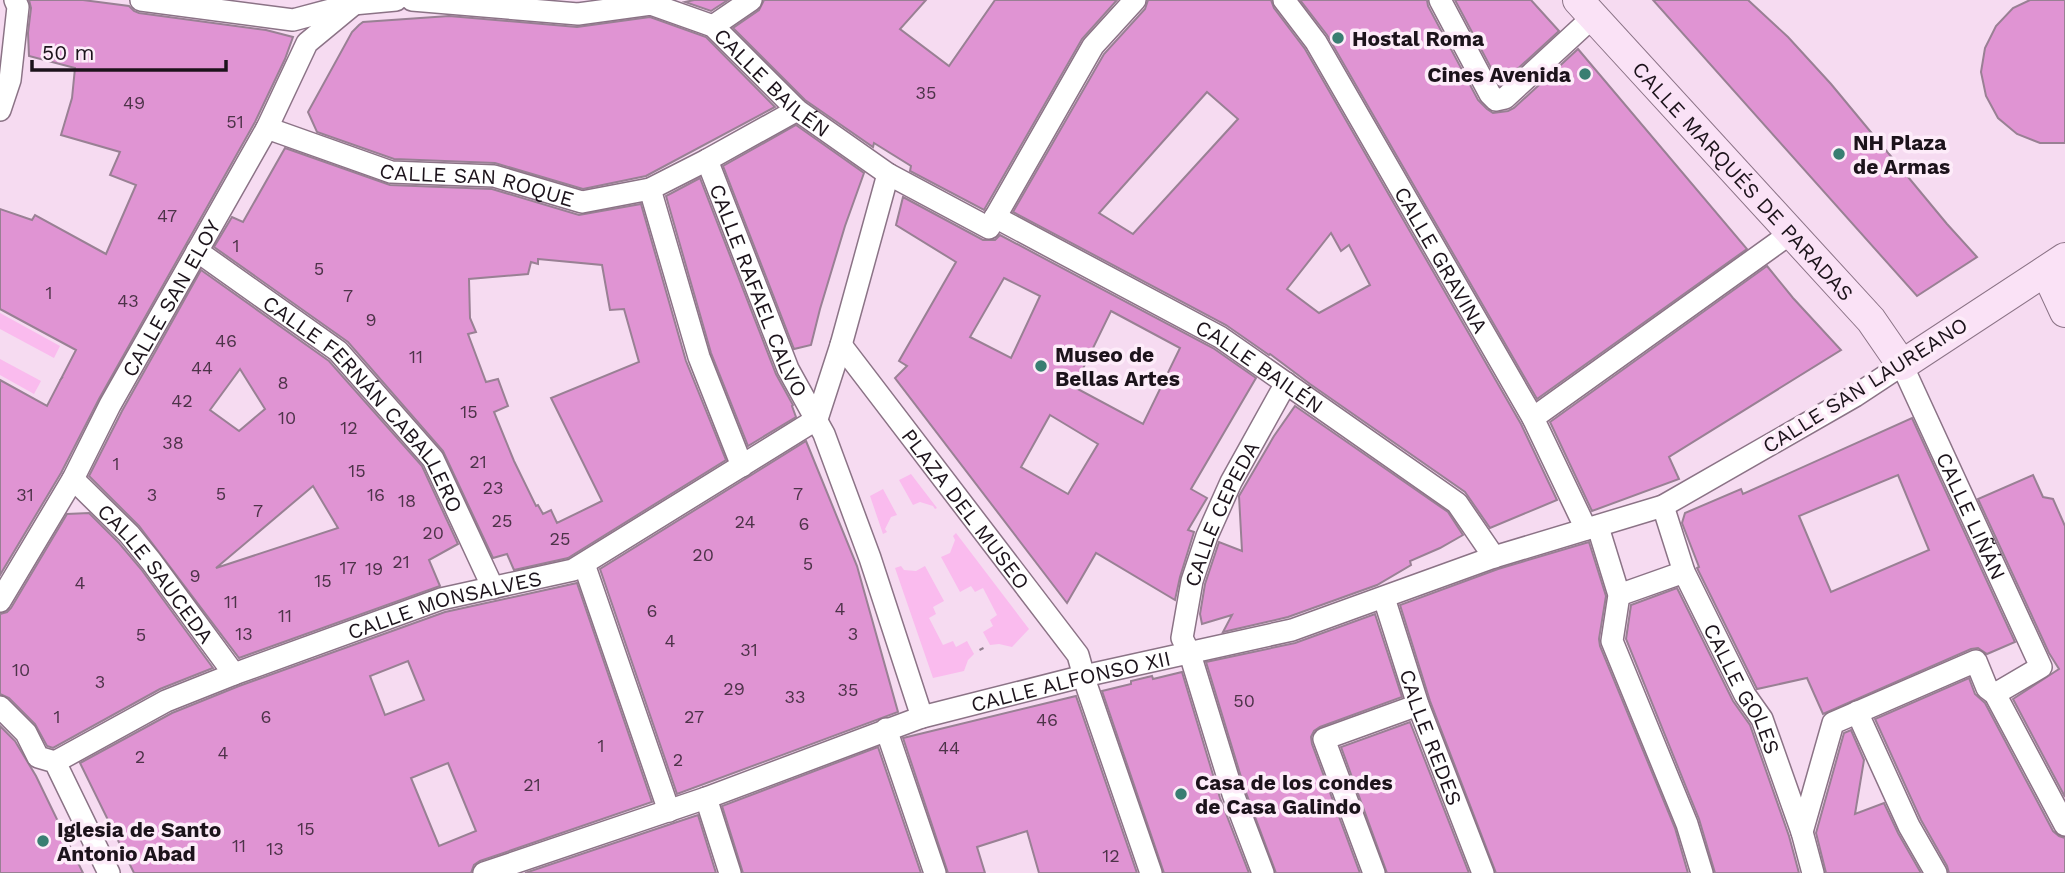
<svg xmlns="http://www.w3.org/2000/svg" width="2065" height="873" font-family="'Work Sans',sans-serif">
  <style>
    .green { fill: #fabbee }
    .building { fill: #e094d3; stroke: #998094; stroke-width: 2; fill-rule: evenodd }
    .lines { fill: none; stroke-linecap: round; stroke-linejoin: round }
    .street-casing { stroke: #8b7386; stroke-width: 24 }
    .secondary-casing { stroke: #8b7386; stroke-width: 32 }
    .path { stroke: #938090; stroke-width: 4.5; stroke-dasharray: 5 3.5; stroke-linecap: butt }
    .street { stroke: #fff; stroke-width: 21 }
    .secondary { stroke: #fae2f6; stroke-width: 30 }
    .poi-dot { fill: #397e72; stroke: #fdecf9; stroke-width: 2.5 }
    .labels { text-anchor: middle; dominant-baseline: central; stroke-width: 7; stroke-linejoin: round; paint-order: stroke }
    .number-label { font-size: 18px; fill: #4d3349 }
    .poi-label { font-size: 21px; font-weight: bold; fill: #1c131b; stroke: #fdecf9; text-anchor: start }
    .street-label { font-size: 21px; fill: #1c131b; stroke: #fdecf9 }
  </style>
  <rect width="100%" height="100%" fill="#f6dbf1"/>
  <g class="green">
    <path d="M0,313L60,346L54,358L0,329Z"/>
    <path d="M0,359L41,381L34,394L0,375Z"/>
    <path d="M911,474L937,508L935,509L933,506L920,502L913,505L899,480Z"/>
    <path d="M883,489L897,515L891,517L885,529L887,532L883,534L870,496Z"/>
    <path d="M956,533L1029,629L1012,647L999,644L990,645L983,632L993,626L990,620L997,615L983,588L975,592L971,586L960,592L941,557L950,553L955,540L953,536Z"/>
    <path d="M901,566L904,570L916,571L925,566L944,601L933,607L936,614L929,618L943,645L953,641L956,647L967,641L974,654L968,660L964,671L933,678L895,568Z"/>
  </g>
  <g class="building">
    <path d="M29,0H83L129,6L134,11L139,13L266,30L293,37L285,59L255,122L99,399L61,473L0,575V380L47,406L76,350L0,309V209L32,220L35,215L106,254L136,185L110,175L120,152L61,135L72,98L75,68L29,56L28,33L31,8Z"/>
    <path d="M694,0H728L711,11L685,2Z"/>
    <path d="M764,0H926L900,29L949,66L995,0H1117L1082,39L984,210L910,171L911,166L874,143L873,147L805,100L733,28L759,10Z"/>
    <path d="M1148,0H1271L1274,8L1305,49L1521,424L1557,500L1490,528L1465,492L1310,384L1270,354L1269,355L1226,325L1013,212L1104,54L1145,9ZM1207,92L1238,119L1133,234L1099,213ZM1331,233L1341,251L1349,245L1370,285L1319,313L1287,289Z"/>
    <path d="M1300,0H1427L1428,6L1478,100L1487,109L1493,113L1508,111L1514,108L1578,49L1747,249L1537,399L1327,35Z"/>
    <path d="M1455,0H1531L1559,31L1500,85Z"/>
    <path d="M1653,0H1748L1788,37L1831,84L1947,224L1977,257L1917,296Z"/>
    <path d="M2030,0H2065V143H2040L2017,134L1998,118L1986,96L1981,72L1985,48L1996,26L2013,8Z"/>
    <path d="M449,16L577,27L650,17L706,37L775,107L646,176L583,189L495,163L394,159L317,132L308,112L352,32L359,25L363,22Z"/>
    <path d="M796,125L864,173L845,226L820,309L811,345L794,349L723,166Z"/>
    <path d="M285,148L390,185L492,189L579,215L641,204L686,361L726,460L568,558L514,570L507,554L493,558L443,451L348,342L214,247L232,217L243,222ZM538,259L602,265L610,310L624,309L639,362L551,398L602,501L557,523L551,510L543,514L538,505L536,506L514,461L494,412L508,406L498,379L486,382L468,334L476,332L470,318L469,279L528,274L531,262L538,264Z"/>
    <path d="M700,178L776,374L793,405L792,406L796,417L748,446L711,353L666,196Z"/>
    <path d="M903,197L983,240H995L1000,235L1213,348L1256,378L1191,489L1207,498L1188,530L1194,532L1180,577L1175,600L1096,553L1067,603L895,378L907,366L899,361L956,262L896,225ZM1004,278L1040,296L1011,358L970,337ZM1111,311L1180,348L1143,424L1074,387ZM1050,415L1098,444L1068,494L1021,467Z"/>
    <path d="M1767,266L1793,298L1841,350L1669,457L1679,479L1592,511L1550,422Z"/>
    <path d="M201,270L329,361L422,466L458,544L429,560L440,586L239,658L139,526L89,476L122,411ZM240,369L265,409L239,431L210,410ZM313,486L338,528L216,568Z"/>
    <path d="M1295,406L1448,512L1463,535L1440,548L1410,561L1411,565L1377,585L1288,617L1223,632L1232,615L1202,624L1200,614L1205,584L1219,542L1242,551L1239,496L1274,436Z"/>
    <path d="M1912,418L2015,642L1987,654L1978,648L1971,649L1823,714L1807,678L1757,689L1697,568L1699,567L1682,523L1685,513L1741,489L1743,494ZM1898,475L1929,550L1831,592L1799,516Z"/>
    <path d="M806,441L857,566L898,712L677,794L600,569Z"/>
    <path d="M2033,475L2043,497L2053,499L2065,526V797L2013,699L2059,669L2049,653L1978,499Z"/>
    <path d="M89,513L119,543L141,569L213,668L160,689L53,748L47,746L35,724L9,698L0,694V614L7,612L11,608L67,514Z"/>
    <path d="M1589,542L1606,596L1599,639L1600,646L1675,828L1688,873H1496L1430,701L1400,605L1498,569Z"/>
    <path d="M577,583L652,802L480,861L474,865L471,873H134L80,763L172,713L239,686L445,612ZM408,661L424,700L385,715L370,676ZM448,763L476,831L439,846L411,778Z"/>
    <path d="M1677,588L1733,701L1750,725L1789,836L1799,873H1715L1699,819L1626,639L1631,605Z"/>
    <path d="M1375,614L1402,697L1320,727L1314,731L1311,737L1312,744L1360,873H1276L1245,790L1206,662L1295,643Z"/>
    <path d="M1182,672L1220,798L1249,873H1164L1102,691L1131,684V681L1152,676L1153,679Z"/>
    <path d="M1969,678L1975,694L1985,703L2053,831L2059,836L2065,838V873H1949L1947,866L1921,820L1875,719Z"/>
    <path d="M1076,696L1137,873H1039L1027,831L977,847L985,873H948L903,738Z"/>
    <path d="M1410,722L1469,873H1387L1341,747Z"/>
    <path d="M0,726L15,741L36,776L83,873H0Z"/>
    <path d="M1851,730L1864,760L1855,814L1884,803L1898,833L1921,873H1826L1816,833L1844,733Z"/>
    <path d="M878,747L921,873H743L722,806Z"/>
    <path d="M698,815L716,873H525L674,823Z"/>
  </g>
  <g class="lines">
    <g class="street-casing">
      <g id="street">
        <path d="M141,0L293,20L353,4L396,0"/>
        <path id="s1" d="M412,0L578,14L651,4L713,26L797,110L888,174L989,228L1093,46L1135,0"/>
        <path id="s2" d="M1284,0L1316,42L1533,418L1586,529"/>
        <path d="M1440,0L1490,94L1496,100L1505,98L1593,17"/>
        <path d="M713,26L751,0"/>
        <path d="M0,110L10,80L18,7L15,0"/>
        <path id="s3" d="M267,128L391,172L494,176L582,202L650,189L707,160L797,110"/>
        <path id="s4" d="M707,160L788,369L824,434L870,558L922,717"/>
        <path d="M650,189L699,357L742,466"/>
        <path id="s5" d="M995,217L1220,337L1457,503L1494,557"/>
        <path id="s6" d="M197,251L338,351L433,459L493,588"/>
        <path id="s7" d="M841,345L1078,655L1087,687L1151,873"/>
        <path d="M1533,418L1791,233"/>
        <path d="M817,419L841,345L888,174"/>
        <path id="s8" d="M73,479L129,534L151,561L234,674"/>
        <path id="s9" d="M1663,506L1684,572L1745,695L1762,719L1802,832L1813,873"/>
        <path d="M1598,527L1619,595L1612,641L1687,824L1702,873"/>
        <path d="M584,564L669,811"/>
        <path d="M1619,595L1684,572"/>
        <path id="s10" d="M1384,598L1418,705L1483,873"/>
        <path id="s11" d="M0,601L73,479L110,405L267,128L307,43L359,0"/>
        <path d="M0,707L26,733L38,757L55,762L109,873"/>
        <path d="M1857,712L1909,826L1936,873"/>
        <path d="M886,729L935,873"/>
        <path id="s12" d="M55,762L166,701L234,674L441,599L573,570L817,419"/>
        <path d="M706,798L730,873"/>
        <path d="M1802,832L1833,723L1976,661L1987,688L1995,694L2065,825"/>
        <path id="s13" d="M484,873L706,798L922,717L1084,676L1292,630L1494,557L1663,506L1855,396L1902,365L2041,667L1995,694"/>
        <path id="s14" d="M1263,873L1233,794L1190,654L1182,638L1192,581L1207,536L1231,482L1286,383"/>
        <path d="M1374,873L1324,739L1418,705"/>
      </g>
    </g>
    <g class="secondary-casing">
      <g id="secondary">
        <path id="s15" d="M1578,0L1871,320L1902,365L2065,258"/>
        <path d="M2046,271L2065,312"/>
      </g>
    </g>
    <g class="path">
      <path d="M61,378L62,379"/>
      <path d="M981,648L982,650"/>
    </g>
    <use href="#street" class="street"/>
    <use href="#secondary" class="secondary"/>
  </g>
  <g class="poi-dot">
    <circle cx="1338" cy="38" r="7"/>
    <circle cx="1585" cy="74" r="7"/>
    <circle cx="1839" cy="154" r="7"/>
    <circle cx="1041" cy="366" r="7"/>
    <circle cx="1181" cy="794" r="7"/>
    <circle cx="43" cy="841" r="7"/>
  </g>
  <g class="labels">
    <g class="number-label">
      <text x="926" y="92">35</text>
      <text x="134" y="102">49</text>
      <text x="235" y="121">51</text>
      <text x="167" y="215">47</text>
      <text x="236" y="245">1</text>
      <text x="319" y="268">5</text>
      <text x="49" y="292">1</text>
      <text x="348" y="295">7</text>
      <text x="128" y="300">43</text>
      <text x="371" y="319">9</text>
      <text x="226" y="340">46</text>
      <text x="416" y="356">11</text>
      <text x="202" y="367">44</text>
      <text x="283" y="382">8</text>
      <text x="182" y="400">42</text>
      <text x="469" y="411">15</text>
      <text x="287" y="417">10</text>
      <text x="349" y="427">12</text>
      <text x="173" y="442">38</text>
      <text x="478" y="461">21</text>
      <text x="116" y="463">1</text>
      <text x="357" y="470">15</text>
      <text x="493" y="487">23</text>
      <text x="221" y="493">5</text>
      <text x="798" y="493">7</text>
      <text x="25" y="494">31</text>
      <text x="152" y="494">3</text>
      <text x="376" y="494">16</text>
      <text x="407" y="500">18</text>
      <text x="258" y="510">7</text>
      <text x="502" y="520">25</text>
      <text x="745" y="521">24</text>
      <text x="804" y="523">6</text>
      <text x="433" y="532">20</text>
      <text x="560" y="538">25</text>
      <text x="703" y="554">20</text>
      <text x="401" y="561">21</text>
      <text x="808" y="563">5</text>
      <text x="348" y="567">17</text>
      <text x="374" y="568">19</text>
      <text x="195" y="575">9</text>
      <text x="323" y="580">15</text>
      <text x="80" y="582">4</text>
      <text x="231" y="601">11</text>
      <text x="840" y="608">4</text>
      <text x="652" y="610">6</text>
      <text x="285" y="615">11</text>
      <text x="244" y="633">13</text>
      <text x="853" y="633">3</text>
      <text x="141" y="634">5</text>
      <text x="670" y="640">4</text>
      <text x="749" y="649">31</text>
      <text x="21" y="669">10</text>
      <text x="100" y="681">3</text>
      <text x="734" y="688">29</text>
      <text x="848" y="689">35</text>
      <text x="795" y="696">33</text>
      <text x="1244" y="700">50</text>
      <text x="57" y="716">1</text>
      <text x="266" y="716">6</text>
      <text x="694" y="716">27</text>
      <text x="1047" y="719">46</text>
      <text x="601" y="745">1</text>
      <text x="949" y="747">44</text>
      <text x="223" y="752">4</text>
      <text x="140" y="756">2</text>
      <text x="678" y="759">2</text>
      <text x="532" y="784">21</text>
      <text x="306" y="828">15</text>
      <text x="239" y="845">11</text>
      <text x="275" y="848">13</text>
      <text x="1111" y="855">12</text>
    </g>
    <g class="poi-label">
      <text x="1352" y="38">Hostal Roma</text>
      <text x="1571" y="74" text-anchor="end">Cines Avenida</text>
      <text x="1853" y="142">NH Plaza<tspan x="1853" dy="24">de Armas</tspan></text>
      <text x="1055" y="354">Museo de<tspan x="1055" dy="24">Bellas Artes</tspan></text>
      <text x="1195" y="782">Casa de los condes<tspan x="1195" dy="24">de Casa Galindo</tspan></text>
      <text x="57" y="829">Iglesia de Santo<tspan x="57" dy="24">Antonio Abad</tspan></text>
    </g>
    <g class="street-label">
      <text stroke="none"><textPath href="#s1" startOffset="388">CALLE BAILÉN</textPath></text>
      <text stroke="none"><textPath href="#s15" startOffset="245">CALLE MARQUÉS DE PARADAS</textPath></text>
      <text stroke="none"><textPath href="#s3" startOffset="219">CALLE SAN ROQUE</textPath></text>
      <text stroke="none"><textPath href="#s2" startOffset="304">CALLE GRAVINA</textPath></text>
      <text stroke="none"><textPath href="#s4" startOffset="140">CALLE RAFAEL CALVO</textPath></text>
      <text stroke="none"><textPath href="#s11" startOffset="348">CALLE SAN ELOY</textPath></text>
      <text stroke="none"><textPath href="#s5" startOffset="304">CALLE BAILÉN</textPath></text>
      <text transform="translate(1865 385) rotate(-32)">CALLE SAN LAUREANO</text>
      <text stroke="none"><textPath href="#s6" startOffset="229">CALLE FERNÁN CABALLERO</textPath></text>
      <text stroke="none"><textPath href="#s7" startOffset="206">PLAZA DEL MUSEO</textPath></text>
      <text stroke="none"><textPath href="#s14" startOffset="380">CALLE CEPEDA</textPath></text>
      <text stroke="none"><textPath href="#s13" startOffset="1680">CALLE LIÑÁN</textPath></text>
      <text stroke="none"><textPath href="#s8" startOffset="126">CALLE SAUCEDA</textPath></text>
      <text stroke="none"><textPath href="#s12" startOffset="422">CALLE MONSALVES</textPath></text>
      <text stroke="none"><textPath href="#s13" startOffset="618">CALLE ALFONSO XII</textPath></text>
      <text stroke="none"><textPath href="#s9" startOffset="200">CALLE GOLES</textPath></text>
      <text stroke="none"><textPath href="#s10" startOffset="147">CALLE REDES</textPath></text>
    </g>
  </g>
  <path d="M32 60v10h194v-10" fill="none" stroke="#1c131b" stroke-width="3.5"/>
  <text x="42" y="60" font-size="21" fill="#1c131b" stroke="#fdecf9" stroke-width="5" paint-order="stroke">50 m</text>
</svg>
